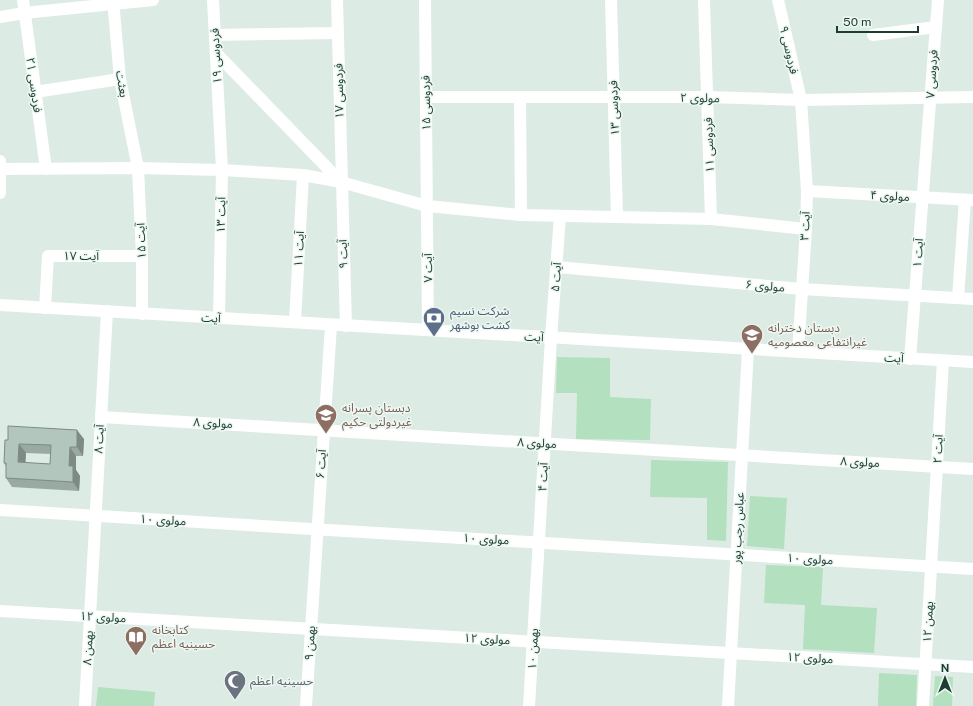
<svg xmlns="http://www.w3.org/2000/svg" width="973" height="706" font-family="'Public Sans','Noto Sans Arabic',sans-serif">
  <style>
    .park { fill: #b3e0be }
    .lines { fill: none; stroke-linecap: round; stroke-linejoin: round }
    .minor { stroke: #fff; stroke-width: 12 }
    .wall { fill: #99aaa3; fill-rule: evenodd }
    .shaded-wall { fill: #7d8b84 }
    .building { fill: #b2c6bd; stroke: #7d8b84; fill-rule: evenodd }
    .labels { text-anchor: middle; dominant-baseline: central; stroke-width: 3; stroke-linejoin: round; paint-order: stroke }
    .street-label { font-size: 12px; fill: #1d3d33; stroke: #eef8f2 }
    .service-label { font-size: 12px; fill: #4e5e75; stroke: #eef8f2; text-anchor: start }
    .education-label { font-size: 12px; fill: #785e54; stroke: #eef8f2; text-anchor: start }
    .worship-label { font-size: 12px; fill: #5b616d; stroke: #eef8f2; text-anchor: start }
  </style>
  <rect width="100%" height="100%" fill="#ddebe5"/>
  <g class="park">
    <path d="M557,357L610,358V397L651,399L650,440L576,439L577,393H556Z"/>
    <path d="M651,460L728,462L726,541L707,540V498L650,497Z"/>
    <path d="M750,496L787,498L784,549L747,546Z"/>
    <path d="M766,565L823,567L821,605L877,608L874,653L803,649L805,605L764,603Z"/>
    <path d="M879,673L917,675L916,706H878Z"/>
    <path d="M935,676L953,677L952,706H933Z"/>
    <path d="M98,687L155,692L154,706H96Z"/>
  </g>
  <g class="lines">
    <g class="minor">
      <path d="M23,0L46,169"/>
      <path d="M113,0L120,79L138,168L142,256V314"/>
      <path d="M213,0L222,170L219,318"/>
      <path d="M337,0L346,326"/>
      <path d="M425,0L428,330"/>
      <path d="M611,0L617,216"/>
      <path d="M704,0L711,219"/>
      <path d="M778,0L801,100L807,191L806,229L798,352"/>
      <path d="M0,17L24,13L153,0"/>
      <path d="M215,35L338,33"/>
      <path d="M873,35L936,27"/>
      <path d="M216,53L341,182"/>
      <path d="M35,92L120,79"/>
      <path d="M426,97H707L801,100L973,97"/>
      <path d="M520,97L521,215"/>
      <path d="M0,161V193"/>
      <path d="M1,169L138,168L222,170L303,175L341,182L427,206L521,215L711,219L806,229"/>
      <path d="M807,191L973,200"/>
      <path d="M557,267L802,289L973,299"/>
      <path d="M958,298L965,200"/>
      <path d="M0,305L973,362"/>
      <path d="M45,308L48,256H142"/>
      <path d="M295,322L303,175"/>
      <path d="M910,359L938,0"/>
      <path d="M101,417L973,469"/>
      <path d="M0,510L973,569"/>
      <path d="M0,611L973,667"/>
      <path d="M85,706L107,311"/>
      <path d="M306,706L331,325"/>
      <path d="M529,706L551,338L560,216"/>
      <path d="M728,706L748,349"/>
      <path d="M923,706L943,361"/>
    </g>
  </g>
  <path class="wall" d="M84,439L83,456H76V470L80,476L79,491L12,487L6,478V466L4,463L5,440ZM26,453L51,454L50,464L25,463Z"/>
  <g class="shaded-wall">
    <path d="M77,430L84,439L83,456L77,447Z"/>
    <path d="M19,444L26,453L25,471L18,462Z"/>
    <path d="M70,447L76,456V470L80,476L79,491L73,482L69,466Z"/>
  </g>
  <path class="building" d="M8,426L77,430V447H70L69,466H73V482L6,478V463H4L5,440H8ZM19,444L51,445L50,464L18,462Z"/>
  <defs>
    <g id="bank-pin" transform="scale(1.15)"><path d="M0 17L-7.5 6A9.5 9.5 0 1 1 7.5 6Z" fill="#5c6f8a" stroke="#eef8f2"/><path d="M-6-4H6V4H-6ZM0-2.3a2.3 2.3 0 1 0 0 4.6a2.3 2.3 0 1 0 0-4.6Z" fill="#fff"/></g>
    <g id="school-pin" transform="scale(1.15)"><path d="M0 17L-7.5 6A9.5 9.5 0 1 1 7.5 6Z" fill="#8d6e63" stroke="#eef8f2"/><path d="M0-5L7-2L0 1L-7-2ZM-4 1L0 2.5L4 1V4Q0 6-4 4Z" fill="#fff"/></g>
    <g id="library-pin" transform="scale(1.15)"><path d="M0 17L-7.5 6A9.5 9.5 0 1 1 7.5 6Z" fill="#8d6e63" stroke="#eef8f2"/><path d="M-6-4Q-3-5.5-.7-3.5V5Q-3 3-6 4ZM6-4Q3-5.5 .7-3.5V5Q3 3 6 4Z" fill="#fff"/></g>
    <g id="mosque-pin" transform="scale(1.15)"><path d="M0 17L-7.5 6A9.5 9.5 0 1 1 7.5 6Z" fill="#6b7280" stroke="#eef8f2"/><path d="M3.5-4.9A6 6 0 1 0 3.5 4.9A5 5 0 1 1 3.5-4.9Z" fill="#fff"/></g>
  </defs>
  <g fill-rule="evenodd">
    <use href="#bank-pin" x="434" y="318"/>
    <use href="#school-pin" x="752" y="335"/>
    <use href="#school-pin" x="326" y="415"/>
    <use href="#library-pin" x="136" y="637"/>
    <use href="#mosque-pin" x="235" y="681"/>
  </g>
  <g class="labels">
    <g class="street-label">
      <text transform="translate(789 50) rotate(77)">فردوسی ۹</text>
      <text transform="translate(216 56) rotate(-93)">فردوسی ۱۹</text>
      <text transform="translate(932 74) rotate(-86)">فردوسی ۷</text>
      <text transform="translate(122 84) rotate(81)">بعثت</text>
      <text transform="translate(34 85) rotate(82)">فردوسی ۲۱</text>
      <text transform="translate(339 91) rotate(-91)">فردوسی ۱۷</text>
      <text transform="translate(700 98) rotate(1)">مولوی ۲</text>
      <text transform="translate(426 103) rotate(-91)">فردوسی ۱۵</text>
      <text transform="translate(614 108) rotate(-92)">فردوسی ۱۳</text>
      <text transform="translate(709 145) rotate(-92)">فردوسی ۱۱</text>
      <text transform="translate(890 196) rotate(3)">مولوی ۴</text>
      <text transform="translate(221 215) rotate(-89)">آیت ۱۳</text>
      <text transform="translate(805 226) rotate(-87)">آیت ۳</text>
      <text transform="translate(141 241) rotate(-92)">آیت ۱۵</text>
      <text transform="translate(299 249) rotate(-87)">آیت ۱۱</text>
      <text transform="translate(918 253) rotate(-86)">آیت ۱</text>
      <text transform="translate(343 254) rotate(-92)">آیت ۹</text>
      <text x="81" y="256">آیت ۱۷</text>
      <text transform="translate(428 268) rotate(-91)">آیت ۷</text>
      <text transform="translate(556 277) rotate(-86)">آیت ۵</text>
      <text transform="translate(765 286) rotate(5)">مولوی ۶</text>
      <text transform="translate(211 318) rotate(3)">آیت</text>
      <text transform="translate(534 337) rotate(3)">آیت</text>
      <text transform="translate(894 358) rotate(3)">آیت</text>
      <text transform="translate(213 423) rotate(3)">مولوی ۸</text>
      <text transform="translate(99 439) rotate(-87)">آیت ۸</text>
      <text transform="translate(537 443) rotate(3)">مولوی ۸</text>
      <text transform="translate(938 449) rotate(-87)">آیت ۲</text>
      <text transform="translate(860 462) rotate(3)">مولوی ۸</text>
      <text transform="translate(321 464) rotate(-86)">آیت ۶</text>
      <text transform="translate(543 477) rotate(-87)">آیت ۴</text>
      <text transform="translate(163 520) rotate(3)">مولوی ۱۰</text>
      <text transform="translate(738 528) rotate(-87)">عباس رجب پور</text>
      <text transform="translate(486 539) rotate(3)">مولوی ۱۰</text>
      <text transform="translate(810 559) rotate(3)">مولوی ۱۰</text>
      <text transform="translate(103 617) rotate(3)">مولوی ۱۲</text>
      <text transform="translate(928 622) rotate(-87)">بهمن ۱۲</text>
      <text transform="translate(487 639) rotate(3)">مولوی ۱۲</text>
      <text transform="translate(310 643) rotate(-86)">بهمن ۹</text>
      <text transform="translate(88 648) rotate(-87)">بهمن ۸</text>
      <text transform="translate(533 649) rotate(-87)">بهمن ۱۰</text>
      <text transform="translate(810 658) rotate(3)">مولوی ۱۲</text>
    </g>
    <g class="service-label">
      <text x="450" y="311">شرکت نسیم<tspan x="450" dy="14">کشت بوشهر</tspan></text>
    </g>
    <g class="education-label">
      <text x="768" y="328">دبستان دخترانه<tspan x="768" dy="14">غیرانتفاعی معصومیه</tspan></text>
      <text x="342" y="408">دبستان پسرانه<tspan x="342" dy="14">غیردولتی حکیم</tspan></text>
      <text x="152" y="630">کتابخانه<tspan x="152" dy="14">حسینیه اعظم</tspan></text>
    </g>
    <g class="worship-label">
      <text x="250" y="681">حسینیه اعظم</text>
    </g>
  </g>
  <g transform="translate(945 678)" stroke="#eef8f2" stroke-width="3" paint-order="stroke">
  <path d="M0-3L7 15L0 10L-7 15Z" fill="#1d3d33"/>
  <text y="-6" font-size="11" font-weight="bold" text-anchor="middle" fill="#1d3d33">N</text>
  </g>
  <path d="M837 26v6h81v-6" fill="none" stroke="#1d3d33" stroke-width="2"/>
  <text x="843" y="26" font-size="12" fill="#1d3d33" stroke="#eef8f2" stroke-width="3" paint-order="stroke">50 m</text>
</svg>
